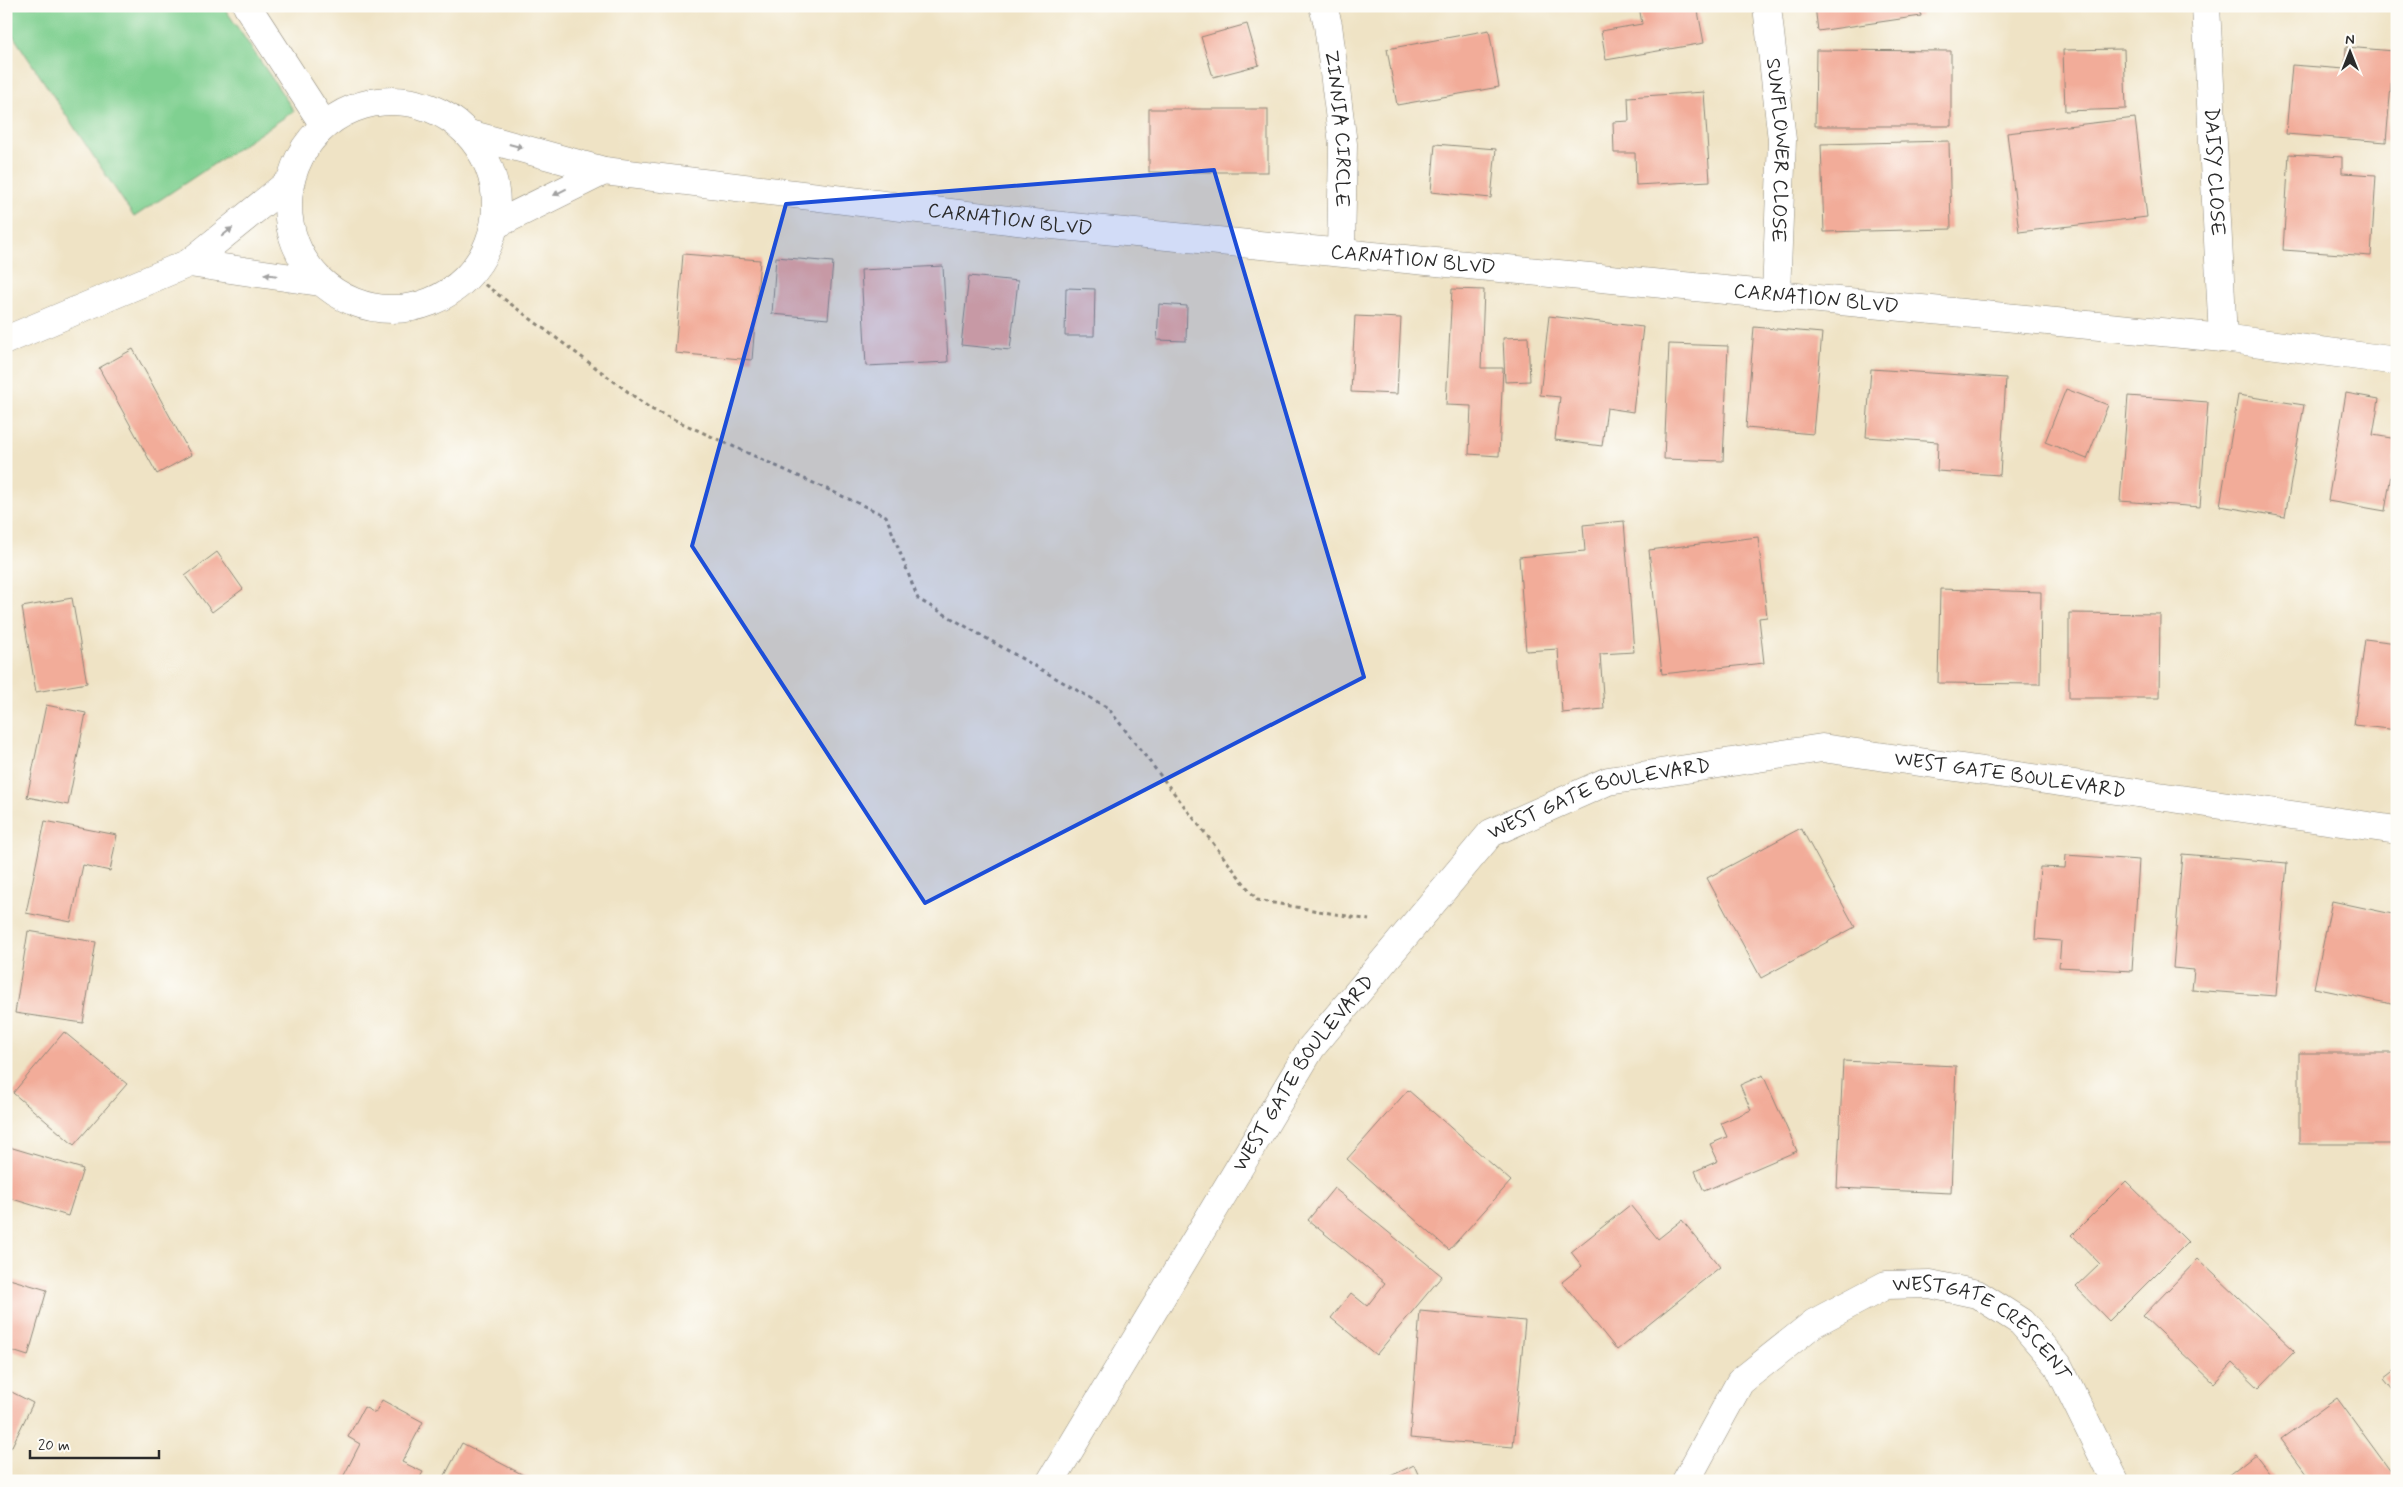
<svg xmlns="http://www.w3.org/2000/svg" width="2403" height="1487" font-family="Mynerve,sans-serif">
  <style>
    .park { fill: #80d091; stroke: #567e5e }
    .building { fill: #f2ac99 }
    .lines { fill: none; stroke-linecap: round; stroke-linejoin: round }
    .minor-casing { stroke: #8d8778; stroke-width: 29 }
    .path { stroke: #8d8778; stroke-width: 3; stroke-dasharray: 4 4; stroke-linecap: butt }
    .minor { stroke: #fff; stroke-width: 28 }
    .oneway { fill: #a0a0a0 }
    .marked { fill: #1d4ed8; fill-opacity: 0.2; stroke: #1d4ed8; stroke-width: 4; stroke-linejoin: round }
    .labels { text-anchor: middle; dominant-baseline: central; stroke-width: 4; stroke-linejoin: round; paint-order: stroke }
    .street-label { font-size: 20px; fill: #2b2b2b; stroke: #fdfcf7 }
  </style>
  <rect width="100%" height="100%" fill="#fdfcf7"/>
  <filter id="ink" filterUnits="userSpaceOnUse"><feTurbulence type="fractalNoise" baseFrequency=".02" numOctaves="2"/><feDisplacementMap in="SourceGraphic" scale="10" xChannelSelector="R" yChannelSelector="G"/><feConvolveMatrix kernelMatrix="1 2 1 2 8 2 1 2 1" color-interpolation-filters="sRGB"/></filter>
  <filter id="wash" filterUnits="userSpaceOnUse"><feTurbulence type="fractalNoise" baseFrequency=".0096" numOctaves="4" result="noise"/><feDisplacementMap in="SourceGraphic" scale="20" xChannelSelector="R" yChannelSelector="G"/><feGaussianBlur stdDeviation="1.12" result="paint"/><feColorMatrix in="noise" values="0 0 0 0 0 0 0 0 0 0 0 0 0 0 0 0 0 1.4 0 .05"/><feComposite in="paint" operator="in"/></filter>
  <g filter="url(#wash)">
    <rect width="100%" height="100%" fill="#efe3c5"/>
    <path class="park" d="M6,6H223L294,111L134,217L6,25Z"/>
    <g id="blocks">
      <g class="building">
        <path d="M1639,6H1697L1704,43L1606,60L1601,31L1642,24Z"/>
        <path d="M1815,6H1919L1921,16L1818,31Z"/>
        <path d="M1247,24L1259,65L1213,77L1201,37Z"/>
        <path d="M1489,30L1499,87L1397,105L1387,49Z"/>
        <path d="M2346,47L2394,51L2386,142L2286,134L2292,65L2345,69Z"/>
        <path d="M2124,49L2126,109L2065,111L2063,50Z"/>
        <path d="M1816,50L1951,51V126H1815Z"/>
        <path d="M1704,92L1710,181L1636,185L1635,153H1614L1613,122L1629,121L1628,97Z"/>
        <rect x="1149" y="109" width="119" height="63"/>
        <path d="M2135,118L2147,217L2019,232L2007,133Z"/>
        <path d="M1949,141L1951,229L1824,232L1821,144Z"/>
        <path d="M1435,144L1496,149L1491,198L1431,192Z"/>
        <path d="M2289,154L2342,157V173L2376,175L2371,256L2283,250Z"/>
        <path d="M683,254L760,260L752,360L675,353Z"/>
        <path d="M776,257L833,262L828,319L772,314Z"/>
        <path d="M943,266L948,362L866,366L861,270Z"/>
        <path d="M969,276L1018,281L1010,350L961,345Z"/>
        <path d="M1066,288L1095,289L1094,336H1065Z"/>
        <path d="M1452,289L1484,290L1481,368H1503L1499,456L1469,454L1471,406L1446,405Z"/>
        <path d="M1159,304L1187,306L1186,341L1157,340Z"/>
        <path d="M1355,316L1401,318L1397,394L1351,392Z"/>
        <path d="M1549,316L1643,327L1633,412L1607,408L1602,446L1555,440L1560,397L1540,395Z"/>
        <path d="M1754,327L1822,333L1813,434L1746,428Z"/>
        <path d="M1528,337L1530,381L1505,382L1503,338Z"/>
        <path d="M1669,344L1728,346L1723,461L1664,459Z"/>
        <path d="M133,349L191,455L157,474L99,368Z"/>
        <path d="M1871,369L2006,378L2000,475L1937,471L1938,442L1866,437Z"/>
        <path d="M2066,389L2108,405L2087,459L2045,442Z"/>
        <path d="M2346,393L2379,399L2373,435L2397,439L2385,511L2328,501Z"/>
        <path d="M2238,395L2304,405L2285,517L2220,506Z"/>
        <path d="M2128,396L2208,402L2200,507L2120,501Z"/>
        <path d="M1624,521L1634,652L1600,654L1604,709L1562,713L1558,649L1526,651L1519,557L1585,551L1583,525Z"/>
        <path d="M1758,537L1767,617L1759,618L1764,663L1662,674L1649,550Z"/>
        <path d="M217,552L243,589L212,612L185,576Z"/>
        <path d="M1940,589L2041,592L2040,684L1938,683Z"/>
        <path d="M72,598L87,683L36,692L22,607Z"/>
        <path d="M2069,613L2160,614L2159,698H2069Z"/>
        <path d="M2365,639L2397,643V730L2354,725Z"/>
        <path d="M46,705L86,713L68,805L27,797Z"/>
        <path d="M45,821L117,835L110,871L83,865L71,922L26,913Z"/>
        <path d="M1801,828L1855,927L1761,978L1707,878Z"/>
        <path d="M2182,854L2287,863L2276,996L2192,990L2194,970L2173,968Z"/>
        <path d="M2066,855L2139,860L2132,971L2059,967L2061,941L2035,939L2040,867L2065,868Z"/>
        <path d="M2332,901L2397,915V1005L2314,988Z"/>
        <path d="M28,931L96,942L83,1023L15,1013Z"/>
        <path d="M64,1032L127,1084L74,1145L13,1093Z"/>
        <rect x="2299" y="1053" width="98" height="91"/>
        <path d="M1843,1061L1956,1066L1951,1193L1837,1188Z"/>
        <path d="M1763,1075L1797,1151L1704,1191L1695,1171L1718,1161L1710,1144L1727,1137L1721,1123L1751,1110L1740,1085Z"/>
        <path d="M1408,1090L1511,1181L1449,1250L1347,1159Z"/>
        <path d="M6,1146L83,1169L68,1216L6,1197Z"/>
        <path d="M2126,1181L2188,1242L2109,1321L2076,1287L2100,1264L2072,1235Z"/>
        <path d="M1334,1188L1442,1276L1376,1355L1331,1318L1351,1293L1367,1306L1385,1283L1308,1220Z"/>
        <path d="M1630,1205L1658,1239L1682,1220L1720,1267L1617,1350L1562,1282L1582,1266L1571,1252Z"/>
        <path d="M2198,1259L2295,1351L2259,1388L2233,1363L2214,1383L2143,1316Z"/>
        <path d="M6,1278L47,1290L28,1356L6,1349Z"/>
        <path d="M1420,1311L1525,1321L1513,1447L1410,1438Z"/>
        <path d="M2397,1369V1395L2384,1379Z"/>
        <path d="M6,1389L33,1403L11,1448L6,1446Z"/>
        <path d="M2337,1398L2397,1480V1481H2312L2281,1439Z"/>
        <path d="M382,1400L423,1422L402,1462L423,1472L418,1481H341L360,1444L348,1437L364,1407L375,1413Z"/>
        <path d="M462,1443L535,1481H442Z"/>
        <path d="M2255,1454L2276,1481H2221Z"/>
        <path d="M1414,1465L1421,1481H1380Z"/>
      </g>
    </g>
  </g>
  <g filter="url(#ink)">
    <use href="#blocks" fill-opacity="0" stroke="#8d8778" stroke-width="1"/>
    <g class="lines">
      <g class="minor-casing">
        <g id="minor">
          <path d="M247,6L324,125"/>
          <path id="s1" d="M1323,6L1328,25L1343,144L1341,252"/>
          <path id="s2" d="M1767,6L1782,140L1776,295"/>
          <path id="s3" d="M2206,6L2223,338"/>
          <circle cx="392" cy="205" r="104"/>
          <path id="s4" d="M469,134L604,171L1042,224L2223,338L2397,361"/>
          <path d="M495,225L604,171"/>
          <path d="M189,263L320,282"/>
          <path d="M6,340L189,263L288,183"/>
          <path id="s5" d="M1051,1481L1311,1048L1491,833L1608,781L1822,748L2397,830"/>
          <path id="s6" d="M1686,1481L1740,1382L1814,1323L1886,1285L1930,1284L1977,1294L2021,1322L2058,1365L2115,1481"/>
        </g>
      </g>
      <path class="path" d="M472,275L651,409L886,516L918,599L1108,708L1257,900L1369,920"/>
      <use href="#minor" class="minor"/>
    </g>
    <defs><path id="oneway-solid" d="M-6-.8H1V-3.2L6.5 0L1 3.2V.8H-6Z" transform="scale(1.25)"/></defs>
    <g class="oneway">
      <use href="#oneway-solid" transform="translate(516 146) rotate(15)"/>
      <use href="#oneway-solid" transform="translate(560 192) rotate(153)"/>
      <use href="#oneway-solid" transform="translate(227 232) rotate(-39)"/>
      <use href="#oneway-solid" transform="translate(271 275) rotate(-172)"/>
    </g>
  </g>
  <path class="marked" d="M1214,170L1364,677L925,903L692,546L786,204Z"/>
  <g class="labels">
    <g class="street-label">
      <text stroke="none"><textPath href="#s1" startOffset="124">ZINNIA CIRCLE</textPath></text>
      <text stroke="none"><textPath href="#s2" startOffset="145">SUNFLOWER CLOSE</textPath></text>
      <text stroke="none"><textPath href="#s3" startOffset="166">DAISY CLOSE</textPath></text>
      <text stroke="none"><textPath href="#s4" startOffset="549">CARNATION BLVD</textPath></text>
      <text stroke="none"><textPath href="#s4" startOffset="954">CARNATION BLVD</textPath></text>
      <text stroke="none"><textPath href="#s4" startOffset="1359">CARNATION BLVD</textPath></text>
      <text stroke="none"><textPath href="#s5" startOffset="1320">WEST GATE BOULEVARD</textPath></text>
      <text stroke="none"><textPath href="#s5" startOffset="900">WEST GATE BOULEVARD</textPath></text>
      <text stroke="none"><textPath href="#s5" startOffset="480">WEST GATE BOULEVARD</textPath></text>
      <text stroke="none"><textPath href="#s6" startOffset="400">WESTGATE CRESCENT</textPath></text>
    </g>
  </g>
  <rect width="2403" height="1487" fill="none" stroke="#fdfcf7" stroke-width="25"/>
  <g transform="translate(2350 52)" stroke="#fdfcf7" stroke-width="4" paint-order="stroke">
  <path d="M0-4L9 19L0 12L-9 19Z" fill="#2b2b2b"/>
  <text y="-8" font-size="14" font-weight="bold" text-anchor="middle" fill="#2b2b2b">N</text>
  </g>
  <path d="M30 1450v8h129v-8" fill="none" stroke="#2b2b2b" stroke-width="2.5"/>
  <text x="38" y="1450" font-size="15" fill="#2b2b2b" stroke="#fdfcf7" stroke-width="4" paint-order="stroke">20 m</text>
</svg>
